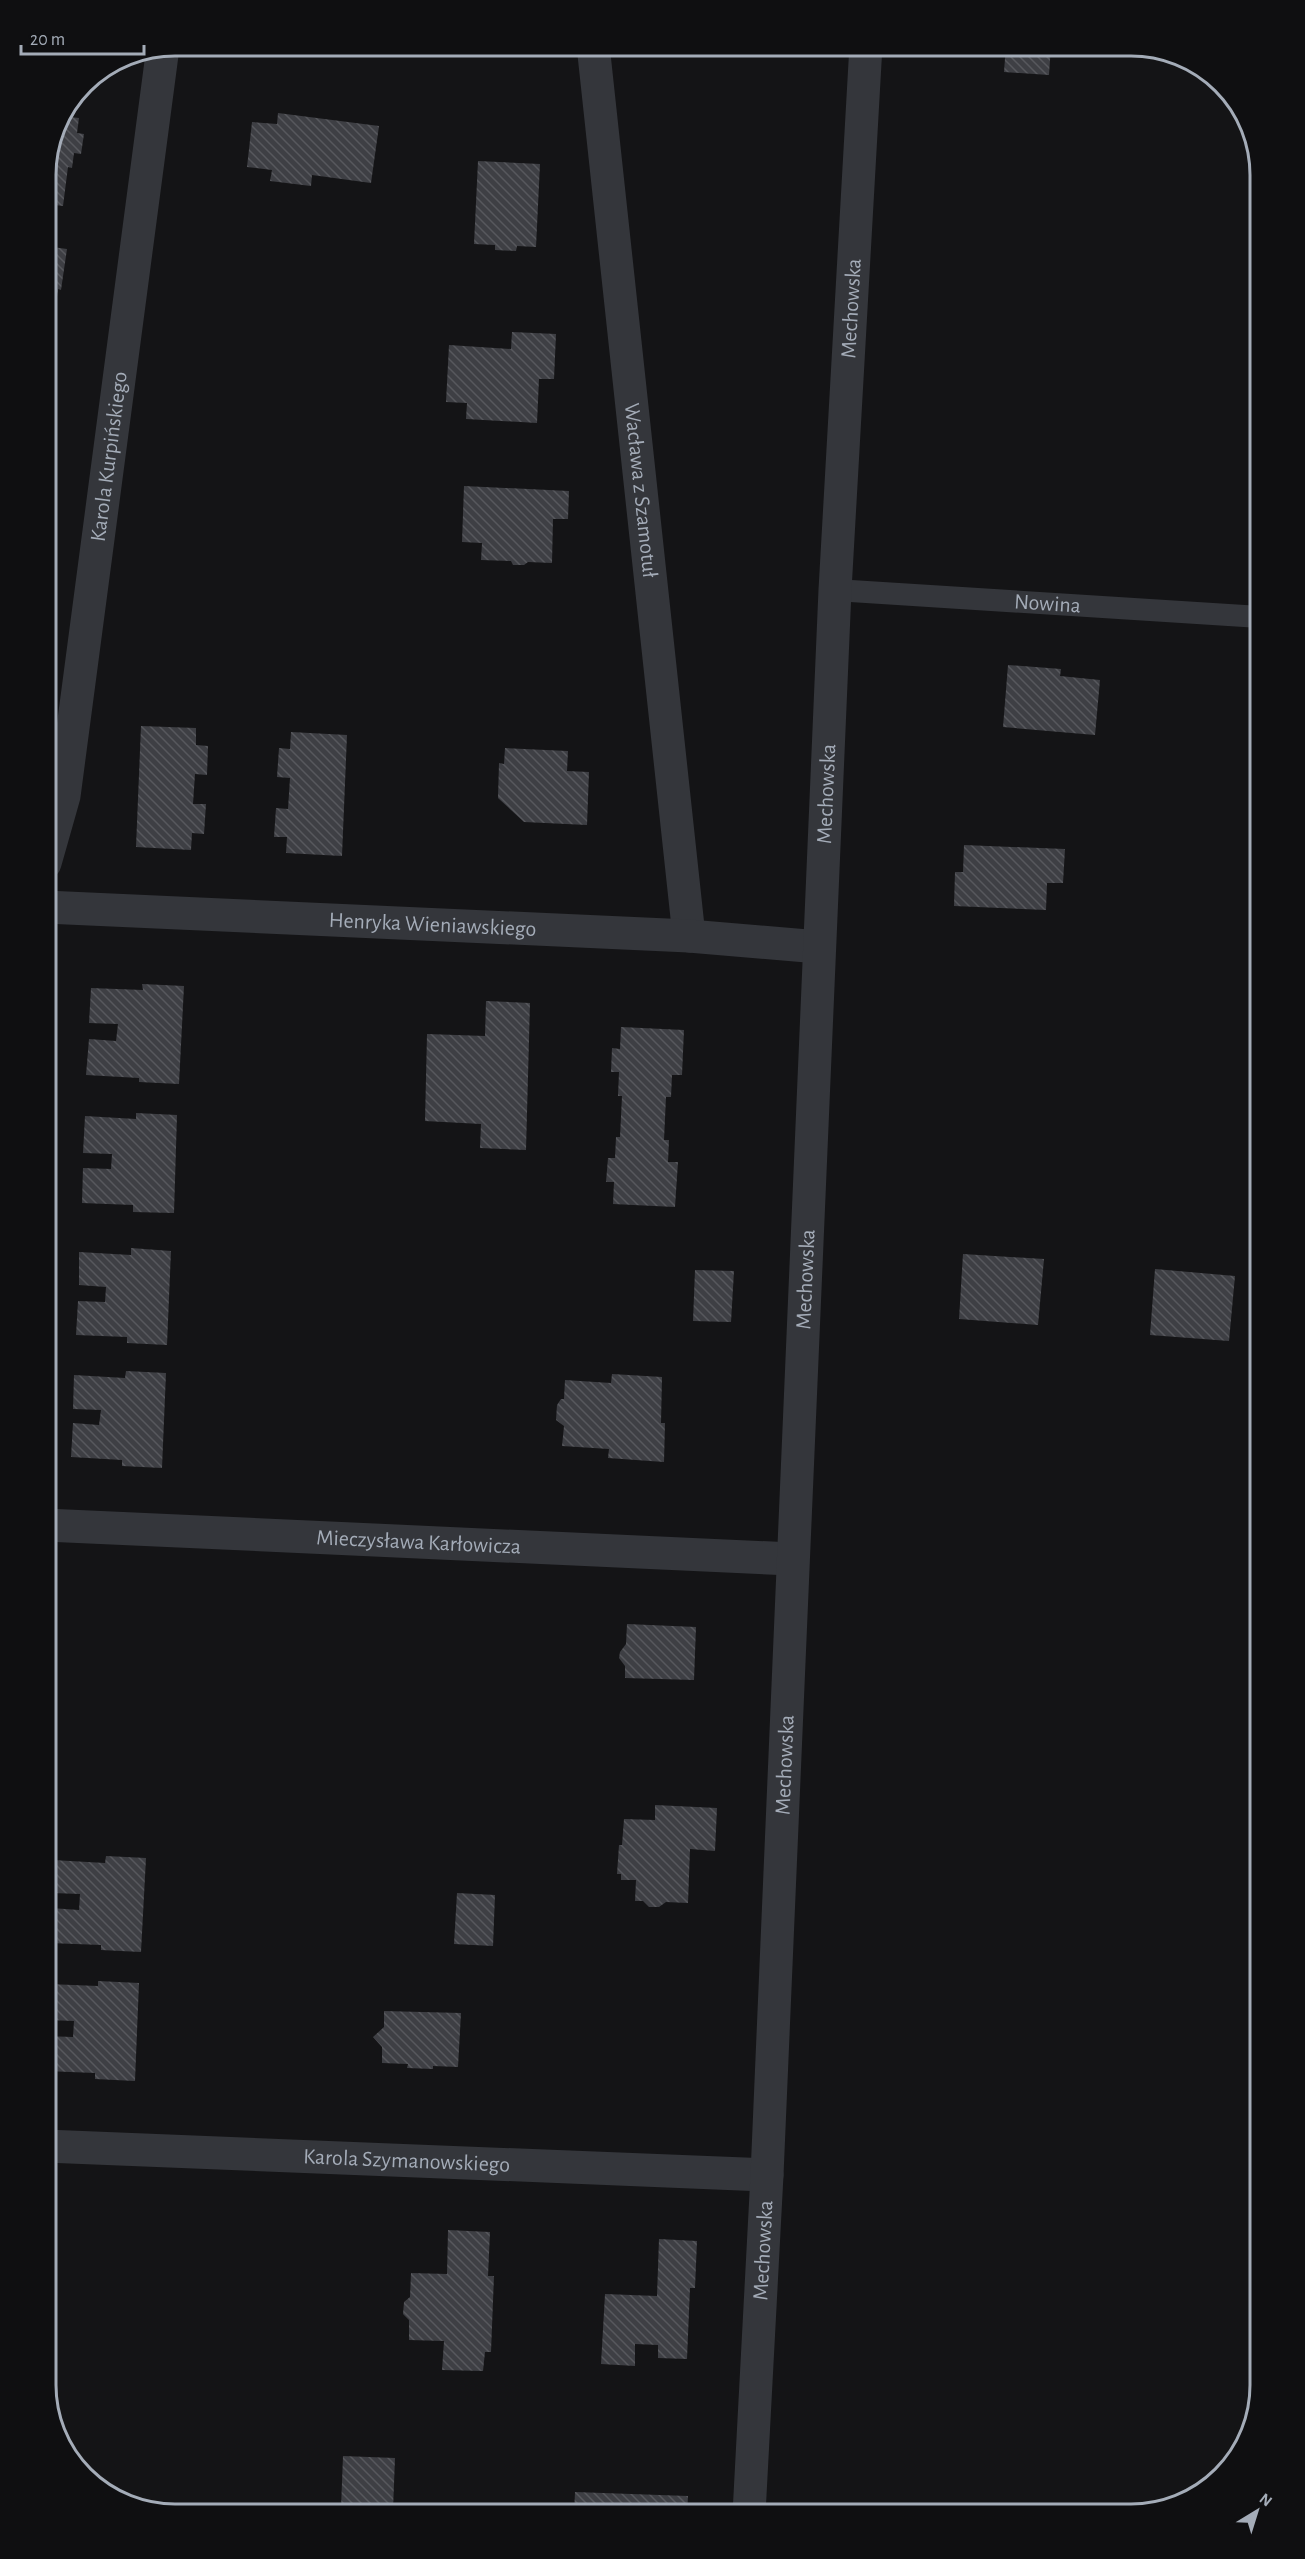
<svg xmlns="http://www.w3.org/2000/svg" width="1305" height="2559" font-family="'Alegreya Sans',sans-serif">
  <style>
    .building { fill: url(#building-back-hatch) }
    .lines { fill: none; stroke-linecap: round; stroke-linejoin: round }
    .service { stroke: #34363b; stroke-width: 22 }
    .minor { stroke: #34363b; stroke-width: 33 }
    .labels { text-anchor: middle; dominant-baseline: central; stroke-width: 6; stroke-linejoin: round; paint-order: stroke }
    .street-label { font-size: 22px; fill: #a4acb8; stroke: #0f0f11 }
    .rim { fill: none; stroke: #a4acb8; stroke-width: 3 }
  </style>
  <defs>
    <pattern id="building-back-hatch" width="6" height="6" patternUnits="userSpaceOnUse" patternTransform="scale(1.5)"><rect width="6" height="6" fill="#3e3f44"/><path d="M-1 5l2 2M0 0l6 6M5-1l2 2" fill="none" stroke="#57585d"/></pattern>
  </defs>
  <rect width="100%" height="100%" fill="#141416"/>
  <g class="building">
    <path d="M1006,45H1051L1049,75L1004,72Z"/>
    <path d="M278,113L379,126L371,183L312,175L311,186L270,181L272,170L247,167L252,122L277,124Z"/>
    <path d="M61,116L79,118L77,133L84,134L81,154L74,153L72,168L68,167L63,206L45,204V167L55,125Z"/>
    <path d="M478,161L540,164L536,247L517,246L516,251L495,250V245L474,244Z"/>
    <path d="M45,246L67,249L61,290L58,289L50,349L45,348Z"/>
    <path d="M512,332L556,334L554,379H539L537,423L466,419L467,403L446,402L449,345L511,349Z"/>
    <path d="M45,401L49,402L47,418H45Z"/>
    <path d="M464,486L569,491L568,519H553L552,563L528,562L524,565H513L511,561L481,560L482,543L462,542Z"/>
    <path d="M1008,665L1061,669L1060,676L1100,680L1095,735L1003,727Z"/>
    <path d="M141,726L196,728V745L208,746L207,775L195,774L193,804H206L204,834L192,833L191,850L136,847Z"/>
    <path d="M291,732L347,735L342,856L286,853L287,837H274L276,808L288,809L290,778L277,777L279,748L290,749Z"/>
    <path d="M505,748L568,751L567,771L589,772L587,825L524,822L498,798L499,763L504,764Z"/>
    <path d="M964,845L1065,849L1063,883H1047L1046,910L954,906L955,872H963Z"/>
    <path d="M142,984L184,986L179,1084L139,1082V1078L86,1075L89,1039L116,1041L118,1024L89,1023L91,988L143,990Z"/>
    <path d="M486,1001L530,1003L526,1150L480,1148L481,1124L425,1121L427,1034L485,1036Z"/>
    <path d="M621,1027L684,1030L682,1075H672L671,1097H666L664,1140H669L668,1162H678L675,1207L613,1204L614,1182H606L608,1158H615L616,1137H620L622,1096H618L619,1072H611L612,1048L620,1049Z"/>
    <path d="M136,1113L177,1115L174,1213L133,1212V1205L82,1203L83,1168L111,1169L112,1154L83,1153L85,1116L136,1119Z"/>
    <path d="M131,1248L171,1251L167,1345L127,1343V1337L76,1335L78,1301L105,1302L106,1287L79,1285V1252L131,1255Z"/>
    <path d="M963,1254L1044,1259L1038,1325L959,1319Z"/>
    <path d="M1155,1269L1235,1276L1229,1341L1150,1335Z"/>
    <path d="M695,1270L734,1271L731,1322L693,1321Z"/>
    <path d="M126,1371L166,1373L162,1468L122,1466V1460L71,1457L73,1423L99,1425L101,1410L73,1409L74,1375L125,1378Z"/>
    <path d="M612,1374L662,1377L661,1423H665L664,1462L608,1458L609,1449L562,1446L564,1426L556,1420L557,1405L561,1399H564L565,1380L611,1383Z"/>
    <path d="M627,1624L696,1627L694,1680L625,1678V1666L619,1658L620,1652L626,1644Z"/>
    <path d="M655,1805L717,1808L715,1851L690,1849L688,1903L666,1902L659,1907H649L643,1901H635L636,1880H621V1874H617L619,1845H622L624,1819L655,1820Z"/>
    <path d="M106,1856L146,1858L141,1952L101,1950V1945L49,1943L51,1908L79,1910L80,1894L52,1893L53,1860L105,1863Z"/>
    <path d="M457,1893L495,1895L493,1946L454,1944Z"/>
    <path d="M98,1981L139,1983L135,2081L95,2079V2073L45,2071V2036L73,2037L74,2021L47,2020L48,1984L98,1986Z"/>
    <path d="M384,2011L461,2013L458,2067L433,2066V2069L407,2068L408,2064L382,2063V2047L373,2037L384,2027Z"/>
    <path d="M448,2230L490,2232L488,2276H494L491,2352H485L483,2371L442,2370L444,2341L409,2340V2320L403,2314L404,2302L410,2297L411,2273L447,2274Z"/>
    <path d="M659,2239L697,2241L695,2288H690L687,2359L658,2358V2345L635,2344V2366L601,2364L605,2294L657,2296Z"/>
    <path d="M343,2456L395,2458L393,2510L341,2508Z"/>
    <path d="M575,2492L688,2496L687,2514H574Z"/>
  </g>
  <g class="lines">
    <path class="service" id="s1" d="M835,590L1260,617"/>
    <g class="minor">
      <path id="s2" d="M593,45L689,936"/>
      <path id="s3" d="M45,863L64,796L163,47"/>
      <path id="s4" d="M45,907L689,936L819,947"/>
      <path id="s5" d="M45,1525L792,1559"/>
      <path id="s6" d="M45,2146L767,2175"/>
      <path id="s7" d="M749,2514L767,2175L835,590L866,45"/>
    </g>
  </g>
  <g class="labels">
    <g class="street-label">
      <text stroke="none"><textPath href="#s7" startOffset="2208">Mechowska</textPath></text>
      <text stroke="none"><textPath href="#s3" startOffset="412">Karola Kurpińskiego</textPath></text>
      <text stroke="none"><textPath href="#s2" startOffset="448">Wacława z Szamotuł</textPath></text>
      <text stroke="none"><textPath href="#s1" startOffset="213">Nowina</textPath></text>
      <text stroke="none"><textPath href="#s7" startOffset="1722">Mechowska</textPath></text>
      <text stroke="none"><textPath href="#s4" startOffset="388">Henryka Wieniawskiego</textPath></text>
      <text stroke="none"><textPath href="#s7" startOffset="1236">Mechowska</textPath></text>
      <text stroke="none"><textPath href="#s5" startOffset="374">Mieczysława Karłowicza</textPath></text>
      <text stroke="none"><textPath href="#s7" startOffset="750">Mechowska</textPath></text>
      <text stroke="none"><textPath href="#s6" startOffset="362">Karola Szymanowskiego</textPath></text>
      <text stroke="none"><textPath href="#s7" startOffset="264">Mechowska</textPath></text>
    </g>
  </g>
  <path d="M0 0H1305V2559H0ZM175 56H1131A119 119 0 0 1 1250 175V2385A119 119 0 0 1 1131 2504H175A119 119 0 0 1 56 2385V175A119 119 0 0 1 175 56Z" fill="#0f0f11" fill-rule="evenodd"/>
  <path class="rim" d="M175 56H1131A119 119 0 0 1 1250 175V2385A119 119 0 0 1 1131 2504H175A119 119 0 0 1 56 2385V175A119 119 0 0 1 175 56Z"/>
  <g transform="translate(1257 2511) rotate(38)" stroke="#0f0f11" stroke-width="4.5" paint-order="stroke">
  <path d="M0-4.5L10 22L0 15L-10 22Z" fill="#a4acb8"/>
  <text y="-9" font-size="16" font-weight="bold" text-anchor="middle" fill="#a4acb8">N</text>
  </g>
  <path d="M21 45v9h123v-9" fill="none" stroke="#a4acb8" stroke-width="3"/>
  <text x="30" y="45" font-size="18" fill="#a4acb8" stroke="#0f0f11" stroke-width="4.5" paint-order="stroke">20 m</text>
</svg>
